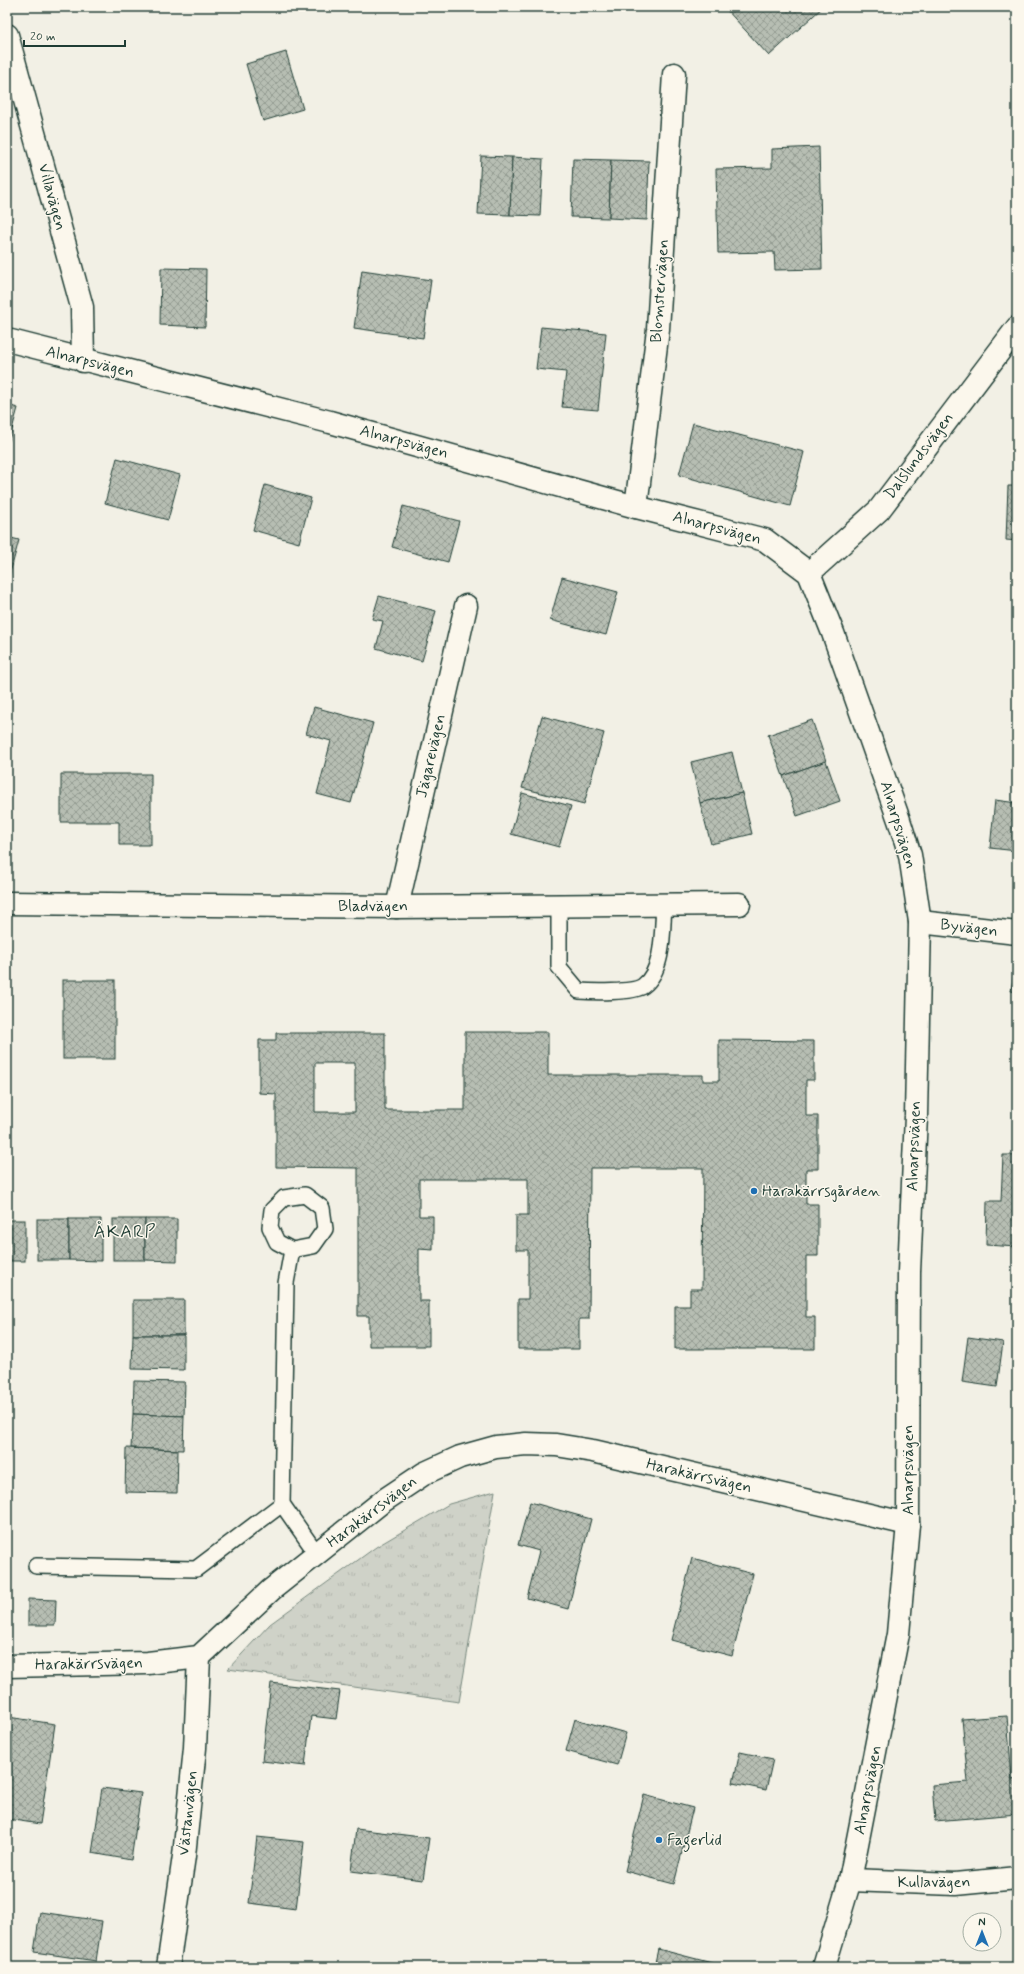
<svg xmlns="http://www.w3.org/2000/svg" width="1024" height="1974" font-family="Mynerve,sans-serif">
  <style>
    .park { fill: url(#park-tufts); stroke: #77887e }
    .building { fill: url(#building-cross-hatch); stroke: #1f3d34; fill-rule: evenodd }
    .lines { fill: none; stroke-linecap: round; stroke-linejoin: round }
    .lane-casing { stroke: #1f3d34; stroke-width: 18 }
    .street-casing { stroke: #1f3d34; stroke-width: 25 }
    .secondary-casing { stroke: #1f3d34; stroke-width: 25 }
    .lane { stroke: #fbf7ec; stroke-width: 15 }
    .street { stroke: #fbf7ec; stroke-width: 22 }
    .secondary { stroke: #fbf7ec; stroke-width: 22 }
    .poi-dot { fill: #1f6fb2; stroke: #fbf7ec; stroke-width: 1.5 }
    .labels { text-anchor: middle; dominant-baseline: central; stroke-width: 3; stroke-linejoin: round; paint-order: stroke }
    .street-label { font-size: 16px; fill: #1f3d34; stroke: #fbf7ec }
    .poi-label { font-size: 16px; fill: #1f3d34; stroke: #fbf7ec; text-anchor: start }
    .quarter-label { font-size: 18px; letter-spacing: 1px; fill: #1f3d34; stroke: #fbf7ec }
  </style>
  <defs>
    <pattern id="park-tufts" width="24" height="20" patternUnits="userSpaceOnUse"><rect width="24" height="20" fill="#cfd2c8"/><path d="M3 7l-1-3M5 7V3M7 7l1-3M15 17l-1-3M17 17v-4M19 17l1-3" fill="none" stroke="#b1b5ac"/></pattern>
    <pattern id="building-cross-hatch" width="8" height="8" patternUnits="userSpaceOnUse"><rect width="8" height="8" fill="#b7beb3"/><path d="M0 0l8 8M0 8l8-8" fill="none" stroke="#949c92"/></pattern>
  </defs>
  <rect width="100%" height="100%" fill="#f2f0e5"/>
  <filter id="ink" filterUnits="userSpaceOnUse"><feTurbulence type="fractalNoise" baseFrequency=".025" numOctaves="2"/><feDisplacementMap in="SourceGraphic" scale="8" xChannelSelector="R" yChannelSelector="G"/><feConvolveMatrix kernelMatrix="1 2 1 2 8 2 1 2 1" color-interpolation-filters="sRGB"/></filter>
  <g filter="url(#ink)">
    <path class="park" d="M495,1491L459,1702L228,1669L270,1624L376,1547L449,1504Z"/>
    <g class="building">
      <path d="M554,7H635V8Z"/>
      <path d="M724,7H823L769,56Z"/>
      <path d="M286,52L303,109L263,121L246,64Z"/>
      <path d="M819,147L822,269L775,270L774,252L718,253L716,169L772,168V149Z"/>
      <path d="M481,156L512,157L510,215L478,214Z"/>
      <path d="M512,157L543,159L540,216L510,215Z"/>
      <path d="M573,159L611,160L609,218L571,217Z"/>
      <path d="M611,160L649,161L647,220L609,218Z"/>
      <path d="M161,268L206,269L205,327L160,325Z"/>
      <path d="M362,270L431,280L423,338L354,328Z"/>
      <path d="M541,327L606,333L598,410L562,407L566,372L536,369Z"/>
      <path d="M7,405L18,408L7,447Z"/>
      <path d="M693,423L804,452L790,506L679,475Z"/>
      <path d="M117,458L180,475L168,520L105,503Z"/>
      <path d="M265,485L311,498L299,543L253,530Z"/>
      <path d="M1008,486H1017V541L1006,540Z"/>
      <path d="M403,506L459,521L448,562L392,547Z"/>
      <path d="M7,537L19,540L7,584Z"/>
      <path d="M562,577L618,592L606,635L550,620Z"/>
      <path d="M379,596L436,611L422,661L376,648L383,621L372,619Z"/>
      <path d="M7,664H11L10,693H7Z"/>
      <path d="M314,707L373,723L351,803L317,794L331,741L306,734Z"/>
      <path d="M542,716L604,733L584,804L522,788Z"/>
      <path d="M812,720L826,761L783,776L768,735Z"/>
      <path d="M732,752L742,793L700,803L691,762Z"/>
      <path d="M826,761L840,801L797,816L783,776Z"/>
      <path d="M61,774H151V845H119V822H61Z"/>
      <path d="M522,793L571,806L559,847L511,834Z"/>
      <path d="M742,793L752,834L711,844L700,803Z"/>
      <path d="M995,800L1017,803V851L990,848Z"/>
      <path d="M1015,966H1017V992L1011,991Z"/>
      <rect x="63" y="980" width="52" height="79"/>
      <path d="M465,1032H548V1075H703V1081H719V1040L814,1041V1080H806V1116H818V1169H806V1204H818V1256H806V1317H815V1349H675V1306H690V1289H702L703,1168H590L589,1319H579V1349H518V1299H528V1250H516V1215H528V1179H419V1216H433V1250L419,1249V1301H429V1346H369V1316H358V1168L276,1167V1094L259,1093V1040H276V1033H385V1110H465ZM315,1063H355V1112H315Z"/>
      <path d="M1003,1155H1017V1247L986,1245L987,1201H1001Z"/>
      <rect x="37" y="1219" width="32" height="41"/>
      <path d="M69,1219H101V1261L69,1260Z"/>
      <rect x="113" y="1219" width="32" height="41"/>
      <path d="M145,1219H177V1261L145,1260Z"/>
      <rect x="7" y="1220" width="18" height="41"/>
      <rect x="133" y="1300" width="51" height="35"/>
      <path d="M133,1335H184V1370L132,1369Z"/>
      <path d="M968,1337L1003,1342L997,1387L962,1382Z"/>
      <path d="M134,1381L185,1382L184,1416L133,1414Z"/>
      <path d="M133,1414L184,1416L183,1450L131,1448Z"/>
      <path d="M126,1448L178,1450L177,1493L125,1492Z"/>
      <path d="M7,1449H9L8,1481H7Z"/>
      <rect x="7" y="1481" width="1" height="34"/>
      <path d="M530,1502L591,1519L568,1609L527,1598L539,1551L518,1545Z"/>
      <rect x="7" y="1525" width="3" height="35"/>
      <path d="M692,1558L753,1574L732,1656L671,1640Z"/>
      <path d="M7,1560H10L9,1595H7Z"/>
      <path d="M28,1599L56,1600L55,1625H28Z"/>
      <path d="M271,1683L340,1691L336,1719L311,1716L305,1766L262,1761Z"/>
      <path d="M1007,1716L1012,1779L1017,1778V1814L935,1821L932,1785L968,1782L962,1719Z"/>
      <path d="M8,1717L55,1724L40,1824L7,1819Z"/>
      <path d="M575,1719L626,1733L617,1765L566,1751Z"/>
      <path d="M740,1752L773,1759L766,1790L733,1783Z"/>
      <path d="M102,1788L141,1793L131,1860L92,1853Z"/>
      <path d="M644,1795L693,1808L674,1884L625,1871Z"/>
      <path d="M356,1829L429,1838L423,1880L351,1871Z"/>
      <path d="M257,1837L304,1842L296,1909L249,1903Z"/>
      <path d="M40,1912L102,1921L96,1961L34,1952Z"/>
      <path d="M658,1949L712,1963L711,1967H654Z"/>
    </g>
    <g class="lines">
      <g class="lane-casing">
        <g id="lane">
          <path d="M559,906V967L579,991C592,992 633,993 643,986C665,969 662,929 664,904"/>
          <path d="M292,1250L313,1246L325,1229L322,1208L305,1195L284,1198L272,1210L270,1227L277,1242L292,1250L286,1283L282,1504L317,1554"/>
          <path d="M36,1566L196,1569L282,1504"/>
        </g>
      </g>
      <g class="street-casing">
        <g id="street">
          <path d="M7,35L82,307L83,361"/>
          <path d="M636,507L658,329L674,74"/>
          <path d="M809,573L879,510L1017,328"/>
          <path d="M7,903L397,907L739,904"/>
          <path d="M397,907L466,606"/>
          <path d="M920,922L1017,933"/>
          <path d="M7,1666L148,1663L199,1657L271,1590L383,1501L425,1473L460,1457L496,1447L526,1444L556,1445L593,1451L908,1524"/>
          <path d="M850,1880L955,1884L1017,1878"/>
          <path d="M168,1967L184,1856L195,1748L199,1657"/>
        </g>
      </g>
      <g class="secondary-casing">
        <path id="secondary" d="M7,340L330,422L636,507L765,540L809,573L833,633L899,820L910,855L920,922L916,1116L909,1272L908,1524L898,1634L850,1880L824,1967"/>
      </g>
      <use href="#lane" class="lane"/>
      <use href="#street" class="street"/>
      <use href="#secondary" class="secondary"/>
    </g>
  </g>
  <g class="poi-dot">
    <circle cx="754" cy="1191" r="4"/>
    <circle cx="659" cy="1840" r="4"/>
  </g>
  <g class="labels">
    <g class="street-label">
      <text transform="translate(52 197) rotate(75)">Villavägen</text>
      <text transform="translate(660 291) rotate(-86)">Blomstervägen</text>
      <text transform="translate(90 362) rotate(14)">Alnarpsvägen</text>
      <text transform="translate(404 442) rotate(15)">Alnarpsvägen</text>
      <text transform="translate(919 456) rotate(-53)">Dalslundsvägen</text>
      <text transform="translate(717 528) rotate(15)">Alnarpsvägen</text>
      <text transform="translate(431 756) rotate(-77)">Jägarevägen</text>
      <text transform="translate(898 825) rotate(73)">Alnarpsvägen</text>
      <text x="373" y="906">Bladvägen</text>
      <text transform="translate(969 928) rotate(7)">Byvägen</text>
      <text transform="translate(914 1146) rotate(-88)">Alnarpsvägen</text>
      <text transform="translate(908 1470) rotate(-90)">Alnarpsvägen</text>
      <text transform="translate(699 1476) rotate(13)">Harakärrsvägen</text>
      <text transform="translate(372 1512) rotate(-37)">Harakärrsvägen</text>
      <text transform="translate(89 1664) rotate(-1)">Harakärrsvägen</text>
      <text transform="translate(868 1790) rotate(-79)">Alnarpsvägen</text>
      <text transform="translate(188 1813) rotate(-84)">Västanvägen</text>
      <text x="934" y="1882">Kullavägen</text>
    </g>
    <g class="poi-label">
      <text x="762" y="1191">Harakärrsgården</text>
      <text x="667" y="1840">Fagerlid</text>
    </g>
    <g class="quarter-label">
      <text x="125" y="1232">ÅKARP</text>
    </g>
  </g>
  <rect width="1024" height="1974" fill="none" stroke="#fbf7ec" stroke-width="24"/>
  <rect x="12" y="12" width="1000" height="1950" fill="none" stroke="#1f3d34" stroke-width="1.5" filter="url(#ink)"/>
  <g transform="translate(982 1932)"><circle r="19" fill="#fbf7ec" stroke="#a3ada2"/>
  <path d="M0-3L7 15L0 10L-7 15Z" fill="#1f6fb2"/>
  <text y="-6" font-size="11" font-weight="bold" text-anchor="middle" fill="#1f3d34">N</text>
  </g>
  <path d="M24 40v6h101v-6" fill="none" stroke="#1f3d34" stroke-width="2"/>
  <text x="30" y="40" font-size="12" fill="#1f3d34" stroke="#fbf7ec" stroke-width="3" paint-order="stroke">20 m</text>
</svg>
